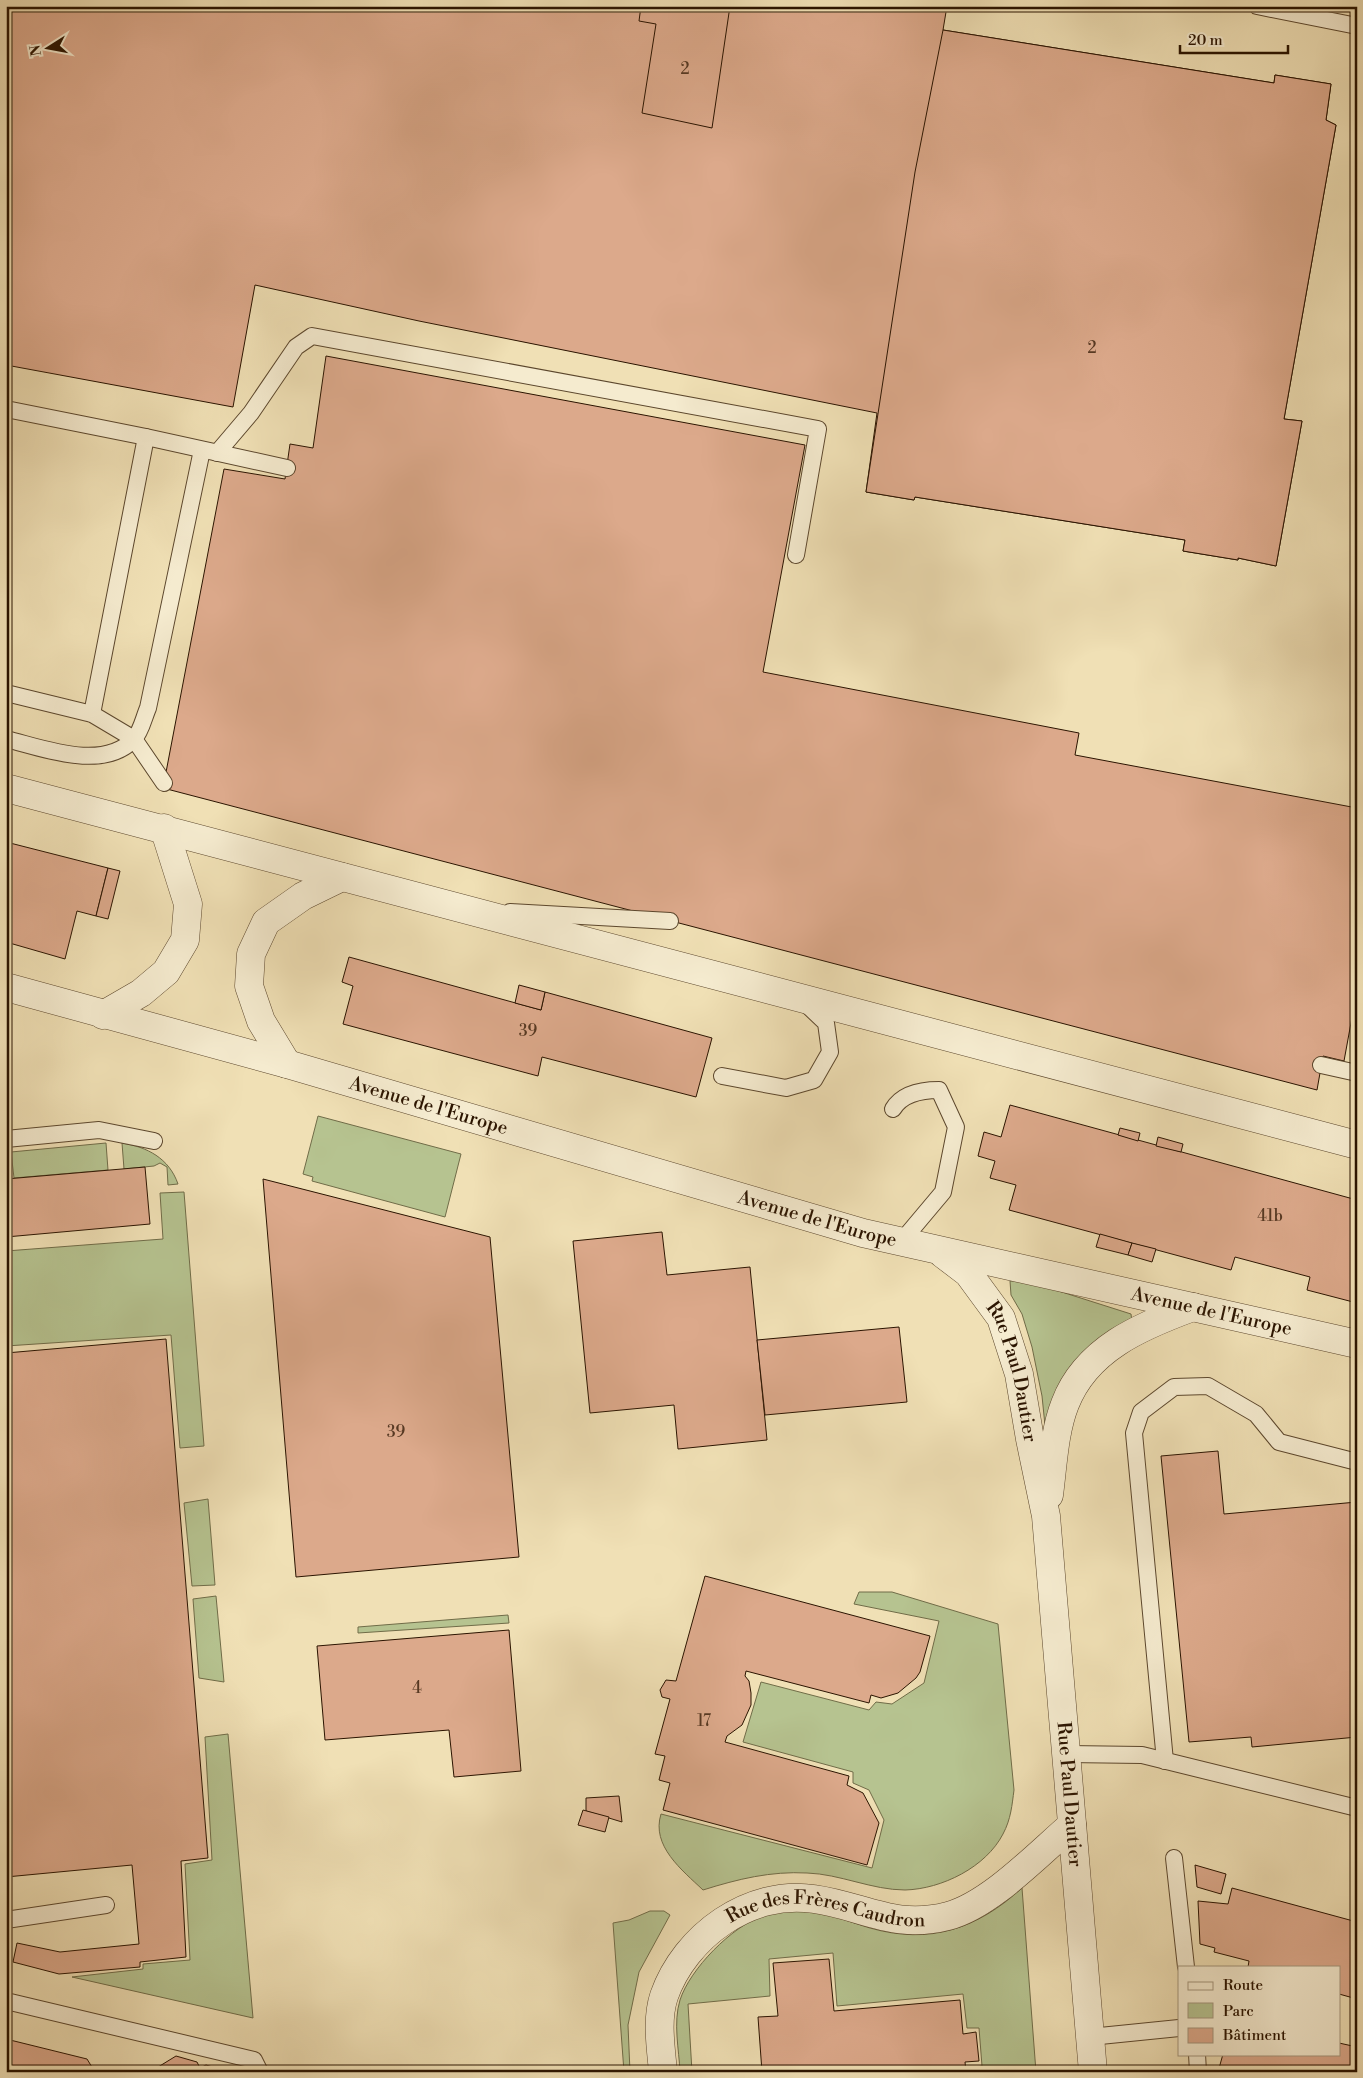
<svg xmlns="http://www.w3.org/2000/svg" width="1363" height="2078" font-family="'Libre Bodoni',serif">
  <style>
    .green { fill: #b6c390; stroke: #706c48 }
    .building { fill: #dca98b; stroke: #2b1400 }
    .lines { fill: none; stroke-linecap: round; stroke-linejoin: round }
    .lane-casing { stroke: #5c472d; stroke-width: 18 }
    .street-casing { stroke: #5c472d; stroke-width: 29 }
    .lane { stroke: #f5ebcf; stroke-width: 16 }
    .street { stroke: #f5ebcf; stroke-width: 28 }
    .labels { text-anchor: middle; dominant-baseline: central; stroke-width: 4; stroke-linejoin: round; paint-order: stroke }
    .number-label { font-size: 16px; fill: #573923 }
    .street-label { font-size: 19px; fill: #2b1400; stroke: #f5ebcf }
  </style>
  <rect width="100%" height="100%" fill="#f0e0b5"/>
  <filter id="stains"><feTurbulence type="fractalNoise" baseFrequency=".004" numOctaves="4"/><feColorMatrix values="0 0 0 0 .2 0 0 0 0 .09 0 0 0 0 .02 0 0 0 .5 -.17"/></filter>
  <radialGradient id="worn" r=".72"><stop offset=".6" stop-color="#630" stop-opacity="0"/><stop offset="1" stop-color="#630" stop-opacity=".3"/></radialGradient>
  <g class="green">
    <path d="M318,1116L461,1154L445,1217L312,1181L313,1177L303,1174Z"/>
    <path d="M106,1143L108,1170L14,1178L11,1152Z"/>
    <path d="M122,1143C147,1147 169,1158 178,1184L168,1185L167,1167L160,1163L154,1166L124,1169Z"/>
    <path d="M184,1192L204,1446L180,1448L171,1335L6,1346V1251L163,1239L160,1193Z"/>
    <path d="M1024,1280L1131,1314L1132,1322L1047,1445L1042,1396L1032,1347L1022,1314L1011,1295L1010,1281Z"/>
    <path d="M208,1499L215,1585L192,1586L184,1503Z"/>
    <path d="M859,1592H892L998,1624L1014,1790C1012,1805 1011,1819 1003,1834C986,1867 942,1889 905,1890C872,1890 840,1874 807,1873C771,1871 738,1879 703,1890C682,1870 651,1846 661,1814L872,1868L884,1820L869,1790L853,1783V1772L743,1742L761,1682L869,1710L876,1702L892,1704L924,1683L939,1621L854,1604Z"/>
    <path d="M216,1596L224,1682L199,1678L193,1599Z"/>
    <path d="M508,1615L509,1623L358,1633V1627Z"/>
    <path d="M228,1734L253,2018L72,1977L143,1969V1964L190,1960L185,1864L212,1860L205,1737Z"/>
    <path d="M1022,1888L1036,2072H970V2068L982,2066L979,2028H967L963,1994L837,2006L833,1953L769,1959L770,1996L688,2004L692,2072H680C679,2049 673,2023 680,2000C690,1969 732,1926 763,1916C776,1911 790,1910 804,1911C825,1911 849,1922 870,1928C930,1945 977,1929 1022,1888Z"/>
    <path d="M650,1911H664L670,1915L639,1972L628,2025L630,2072H624L613,1923L629,1920Z"/>
  </g>
  <g class="building">
    <path d="M6,6H947L943,30L1274,83L1275,75L1331,84L1326,120L1336,125L1284,419L1302,421L1276,566L1238,558V560L1183,551L1185,540L915,497L914,500L866,492L877,413L419,321L255,285L233,407L6,365Z"/>
    <path d="M641,6H730L712,128L642,113L656,24L639,21Z"/>
    <path d="M943,30L1274,83L1275,75L1331,84L1326,120L1336,125L1284,419L1302,421L1276,566L1238,558V560L1183,551L1185,540L915,497L914,500L866,492L915,172Z"/>
    <path d="M326,356L805,445L763,672L1079,733L1075,755L1357,808V990L1344,1061L1323,1056L1317,1090L163,788L224,469L285,479L290,444L313,448Z"/>
    <path d="M10,843L108,868L96,916L77,911L65,959L6,942V856Z"/>
    <path d="M108,868L120,871L108,919L96,916Z"/>
    <path d="M349,957L541,1010L545,992L712,1038L696,1097L542,1057L538,1076L343,1024L353,986L342,982Z"/>
    <path d="M519,985L545,992L541,1010L515,1003Z"/>
    <path d="M1010,1105L1357,1200V1303L1307,1290L1310,1277L1235,1257L1231,1270L1009,1210L1016,1185L990,1178L995,1161L978,1156L984,1132L1001,1137Z"/>
    <path d="M1120,1128L1140,1133L1138,1141L1118,1135Z"/>
    <path d="M1158,1137L1183,1144L1181,1152L1156,1146Z"/>
    <path d="M145,1167L150,1224L6,1237V1179Z"/>
    <path d="M263,1179L490,1237L519,1557L296,1577Z"/>
    <path d="M662,1232L667,1275L750,1267L767,1440L678,1449L674,1405L590,1413L573,1241Z"/>
    <path d="M1100,1234L1132,1243L1128,1255L1096,1247Z"/>
    <path d="M1132,1243L1156,1249L1152,1262L1128,1255Z"/>
    <path d="M899,1327L907,1402L765,1415L757,1340Z"/>
    <path d="M166,1339L208,1858L181,1861L186,1957L140,1962V1967L59,1974L13,1962L17,1943L60,1952L139,1944L132,1865L6,1877V1353Z"/>
    <path d="M1218,1451L1224,1514L1357,1502V1737L1252,1747L1251,1737L1189,1742L1161,1456Z"/>
    <path d="M705,1576L930,1636L920,1672L916,1678L898,1693L881,1698L871,1695L869,1703L746,1671L745,1676L749,1681L751,1693V1705L742,1725L727,1736L725,1742L849,1776L847,1785L863,1793L879,1823L867,1865L663,1810L670,1783L659,1780L665,1756L655,1754L670,1699L662,1697L660,1690L666,1680L676,1681Z"/>
    <path d="M509,1630L521,1771L454,1777L449,1730L325,1740L317,1646Z"/>
    <path d="M619,1796L622,1822L586,1811V1798Z"/>
    <path d="M583,1810L609,1817L605,1832L578,1825Z"/>
    <path d="M1195,1865L1226,1874L1221,1894L1197,1887Z"/>
    <path d="M1232,1888L1357,1922V1999L1339,1994V1967H1248L1249,1961L1214,1952L1215,1948L1200,1944L1198,1901L1228,1904Z"/>
    <path d="M829,1959L834,2011L960,2000L963,2034L976,2032L979,2061L965,2062L966,2072H762L758,2017L778,2016L773,1963Z"/>
    <path d="M6,2039L87,2059L95,2072H6Z"/>
    <path d="M1339,2043L1357,2047V2072H1218L1223,2054H1339Z"/>
    <path d="M176,2056L197,2062L200,2068L206,2065L229,2072H150Z"/>
  </g>
  <g class="lines">
    <g class="lane-casing">
      <g id="lane">
        <path d="M1257,6L1357,26"/>
        <path d="M6,409L146,437L287,468"/>
        <path d="M217,453L251,413L296,347L312,336L818,429L796,555"/>
        <path d="M6,693L92,714L134,739L164,783"/>
        <path d="M92,714L146,437"/>
        <path d="M6,739C43,748 103,772 134,739C141,732 144,717 148,708L202,450"/>
        <path d="M510,912L670,921"/>
        <path d="M1321,1065L1357,1073"/>
        <path d="M722,1076L786,1088L814,1080L830,1052L826,1023L805,1003"/>
        <path d="M893,1109C902,1094 922,1090 939,1090L956,1127L943,1192L901,1242"/>
        <path d="M6,1139L99,1130L154,1141"/>
        <path d="M1067,1754L1142,1755L1357,1808"/>
        <path d="M1165,1761L1134,1433L1141,1412L1174,1387L1208,1386L1256,1414L1279,1442L1357,1462"/>
        <path d="M1174,1858L1186,1967"/>
        <path d="M6,1920L106,1905"/>
        <path d="M6,2001L254,2060L260,2072"/>
        <path d="M1090,2037L1179,2028"/>
        <path d="M1197,2054L1198,2072"/>
      </g>
    </g>
    <g class="street-casing">
      <g id="street">
        <path d="M6,788L1357,1145"/>
        <path id="s1" d="M6,987L287,1064L863,1233L1357,1344"/>
        <path d="M103,1015L141,993L166,972L185,940L188,904L164,828"/>
        <path d="M287,1064L261,1021L249,986L251,954L266,922L303,896L342,877"/>
        <path id="s2" d="M943,1254L968,1273L1001,1318L1019,1374L1030,1439L1046,1516L1093,2072"/>
        <path d="M1049,1495C1053,1465 1054,1432 1065,1404C1086,1349 1141,1326 1193,1307"/>
        <path id="s3" d="M663,2072C661,2048 656,2020 664,1996C685,1936 750,1889 814,1899C864,1906 894,1930 948,1916C990,1905 1038,1854 1072,1825"/>
      </g>
    </g>
    <use href="#lane" class="lane"/>
    <use href="#street" class="street"/>
  </g>
  <g class="labels">
    <g class="number-label">
      <text x="685" y="69">2</text>
      <text x="1092" y="348">2</text>
      <text x="528" y="1031">39</text>
      <text x="1270" y="1216">41b</text>
      <text x="396" y="1432">39</text>
      <text x="417" y="1688">4</text>
      <text x="704" y="1721">17</text>
    </g>
    <g class="street-label">
      <text stroke="none"><textPath href="#s1" startOffset="439">Avenue de l'Europe</textPath></text>
      <text stroke="none"><textPath href="#s1" startOffset="844">Avenue de l'Europe</textPath></text>
      <text stroke="none"><textPath href="#s1" startOffset="1249">Avenue de l'Europe</textPath></text>
      <text stroke="none"><textPath href="#s2" startOffset="142">Rue Paul Dautier</textPath></text>
      <text stroke="none"><textPath href="#s2" startOffset="570">Rue Paul Dautier</textPath></text>
      <text stroke="none"><textPath href="#s3" startOffset="281">Rue des Frères Caudron</textPath></text>
    </g>
  </g>
  <rect width="1363" height="2078" fill="none" stroke="#f0e0b5" stroke-width="25"/>
  <rect x="8" y="8" width="1348" height="2063" fill="none" stroke="#2b1400" stroke-width="2.5"/>
  <rect x="12" y="12" width="1338" height="2053" fill="none" stroke="#2b1400"/>
  <rect x="1178" y="1966" width="162" height="90" fill="#f5ebcf" stroke="#a4957c"/>
  <rect x="1188" y="1982" width="25" height="8" fill="#f5ebcf" stroke="#a4957c"/>
  <text x="1223" y="1990" font-size="15" fill="#2b1400">Route</text>
  <rect x="1188" y="2003" width="25" height="15" fill="#b6c390" stroke="#a4957c"/>
  <text x="1223" y="2016" font-size="15" fill="#2b1400">Parc</text>
  <rect x="1188" y="2028" width="25" height="15" fill="#dca98b" stroke="#a4957c"/>
  <text x="1223" y="2040" font-size="15" fill="#2b1400">Bâtiment</text>
  <g transform="translate(48 48) rotate(259)" stroke="#f5ebcf" stroke-width="4" paint-order="stroke">
  <path d="M0-4L9 19L0 12L-9 19Z" fill="#2b1400"/>
  <text y="-8" font-size="14" font-weight="bold" text-anchor="middle" fill="#2b1400">N</text>
  </g>
  <path d="M1180 45v8h108v-8" fill="none" stroke="#2b1400" stroke-width="2.5"/>
  <text x="1188" y="45" font-size="15" fill="#2b1400" stroke="#f5ebcf" stroke-width="4" paint-order="stroke">20 m</text>
  <rect width="100%" height="100%" filter="url(#stains)"/>
  <rect width="100%" height="100%" fill="url(#worn)"/>
</svg>
